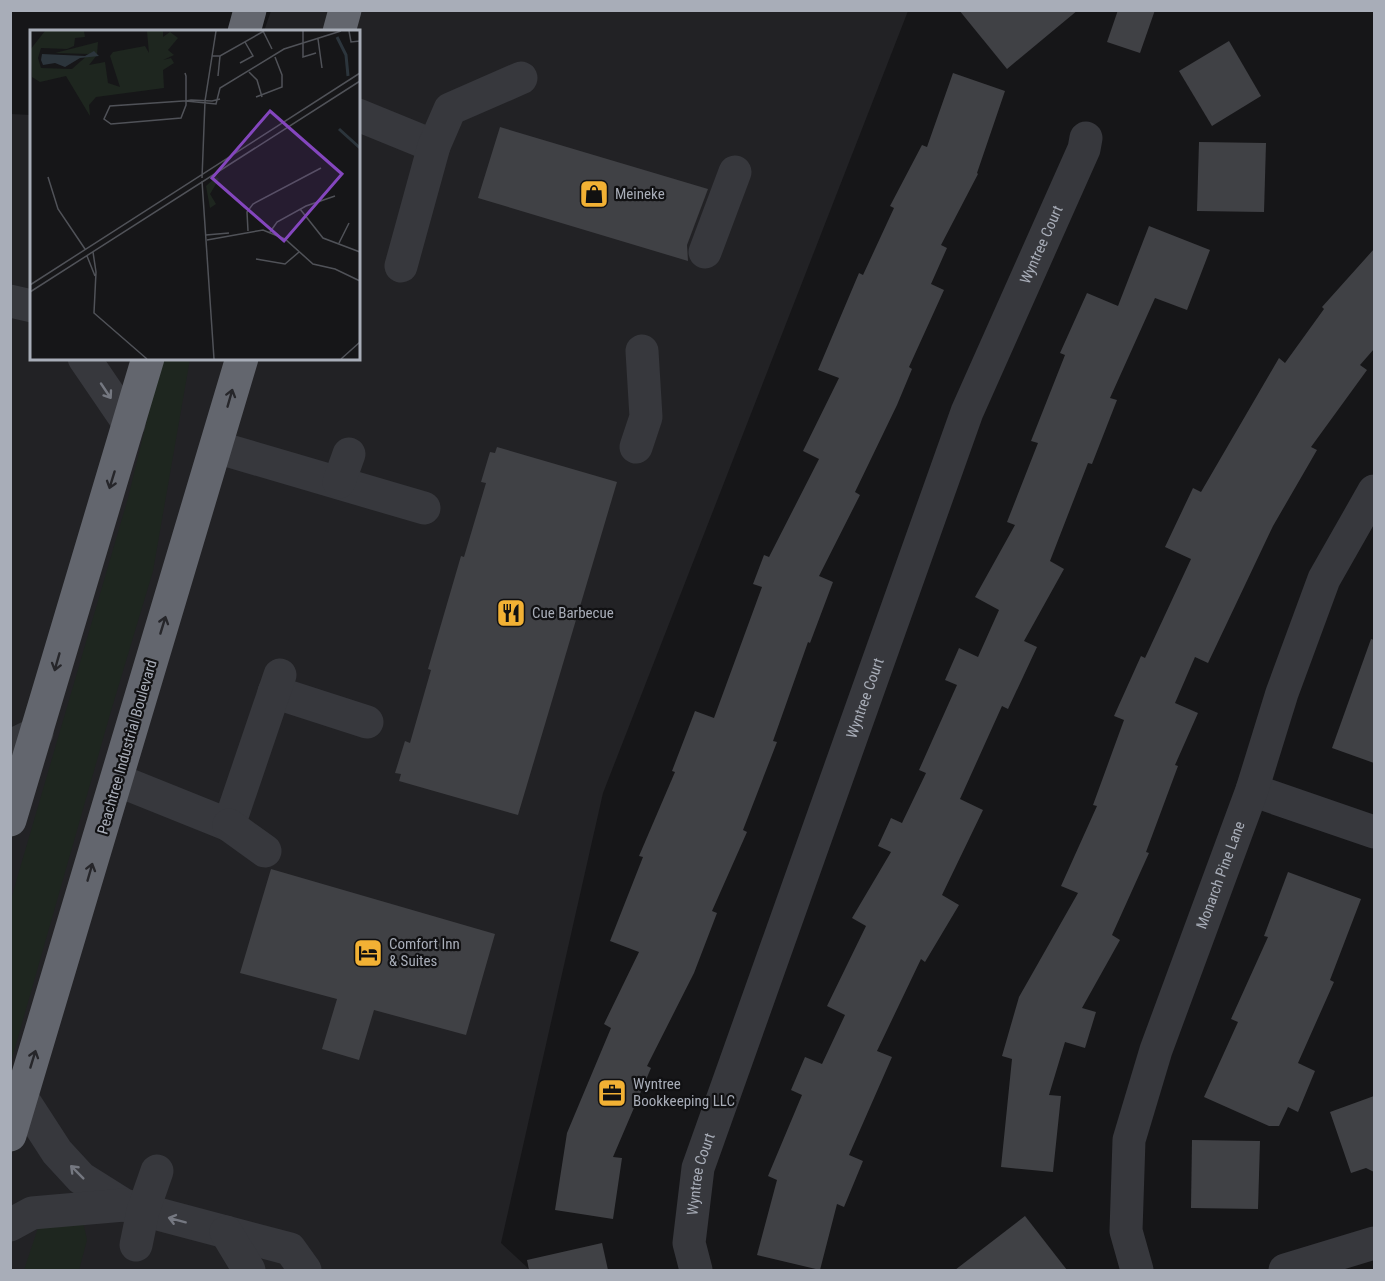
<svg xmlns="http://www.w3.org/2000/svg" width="1385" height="1281" font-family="'Roboto Condensed',sans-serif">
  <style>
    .built { fill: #222225 }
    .green { fill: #1e261f }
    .building { fill: #404145 }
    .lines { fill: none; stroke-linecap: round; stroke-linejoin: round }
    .minor { stroke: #37383d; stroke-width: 33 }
    .highway { stroke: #63666e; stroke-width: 33 }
    .oneway { stroke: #757881 }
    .oneway2 { stroke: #26262a }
    .labels { text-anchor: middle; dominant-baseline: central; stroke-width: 4.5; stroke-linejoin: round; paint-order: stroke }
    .poi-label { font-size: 15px; fill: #a8adb8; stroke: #111113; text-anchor: start }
    .street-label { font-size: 15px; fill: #a8adb8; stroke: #111113 }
    .inset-river { fill: none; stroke: #2c353c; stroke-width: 3 }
    .inset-road { fill: none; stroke: #505258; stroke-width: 1.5 }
    .view { fill: #8446be; fill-opacity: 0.15; stroke: #8446be; stroke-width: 3 }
    .inset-edge { fill: none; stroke: #a8adb8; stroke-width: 3 }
  </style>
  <rect width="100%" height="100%" fill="#161618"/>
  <path class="built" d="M271,11H908L603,793L501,1243L530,1270H11V114L31,115L32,358H358V32L264,31Z"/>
  <g class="green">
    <path d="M160,359H190L153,571L111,711L11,1062V899L128,498L152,399Z"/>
    <path d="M82,1217L87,1240L79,1270H24L38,1228Z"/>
  </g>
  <g class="building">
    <path d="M959,10H1078L1007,69Z"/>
    <path d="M1118,10H1155L1140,53L1107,42Z"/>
    <path d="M1229,41L1261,96L1212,126L1179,71Z"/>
    <path d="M953,73L1005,91L977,173L978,174L941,245L947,248L931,284L944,290L909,367L912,369L897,405L855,492L860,495L819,576L833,582L810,643L808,642L773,741L777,742L743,830L747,832L712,911L717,913L694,973L647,1066L651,1068L613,1157L622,1158L613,1219L555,1210L567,1133L611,1028L604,1024L639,952L610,941L643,857L639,856L675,772L672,771L695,711L714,718L762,587L753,584L764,555L769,557L819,459L803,451L839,378L818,370L859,273L863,275L894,208L890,206L922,145L927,147Z"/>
    <path d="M500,127L708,189L687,245L688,261L478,198Z"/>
    <path d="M1199,142L1266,143L1264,212L1197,211Z"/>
    <path d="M1149,226L1210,250L1187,310L1155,298L1110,398L1117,400L1092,464L1088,463L1050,561L1064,569L1024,641L1037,647L1008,709L1002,706L960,799L983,810L942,895L959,905L925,962L921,959L877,1051L892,1057L849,1155L863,1161L844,1207L837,1204L820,1270L757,1255L777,1180L768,1176L802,1095L791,1090L805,1057L822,1064L845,1015L827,1006L866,926L852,918L891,852L878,846L891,818L902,823L926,773L919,770L957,685L945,680L959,648L978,657L999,610L975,597L1015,525L1007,522L1038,443L1031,441L1065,355L1060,353L1087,293L1118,306Z"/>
    <path d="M1374,249V349L1360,365L1367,370L1311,447L1317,450L1273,526L1208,663L1195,657L1175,703L1198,713L1175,765L1178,766L1146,852L1149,853L1112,935L1120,940L1082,1008L1096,1012L1085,1048L1065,1042L1049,1095L1061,1096L1053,1172L1001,1167L1012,1059L1002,1056L1019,997L1078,893L1061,886L1097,806L1093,805L1124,720L1114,716L1141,656L1145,658L1191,559L1165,547L1193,488L1201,492L1279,358L1285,363L1324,309L1322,307Z"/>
    <path d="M497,447L617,482L518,815L399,781L401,774L395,773L405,741L410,743L431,670L428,669L461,556L464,557L486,483L481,482L490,452L495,453Z"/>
    <path d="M1371,639L1374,640V763L1332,748Z"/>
    <path d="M271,869L495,934L466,1035L374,1010L359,1060L322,1049L337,999L240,973Z"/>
    <path d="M1288,872L1361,899L1330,980L1334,982L1298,1063L1315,1071L1298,1112L1288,1107L1279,1126H1269L1204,1097L1238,1022L1231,1019L1268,937L1264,936Z"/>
    <path d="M1374,1096V1172L1366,1168L1351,1173L1330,1112Z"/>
    <path d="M1192,1140L1260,1141L1258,1209L1191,1208Z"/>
    <path d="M1025,1216L1067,1270H955Z"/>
    <path d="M602,1243L608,1270H529L527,1260Z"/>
  </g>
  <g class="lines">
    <g class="minor">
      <path d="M358,115L434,146"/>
      <path d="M705,252L735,172"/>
      <path d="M401,266L434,146L450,109L521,78"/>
      <path d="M10,301L32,306"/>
      <path d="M84,358L129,424"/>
      <path d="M216,447L424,508"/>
      <path d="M636,447L646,417L642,351"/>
      <path d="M339,482L349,454"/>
      <path d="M274,692L367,722"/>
      <path d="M10,746L37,733"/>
      <path d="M117,780L229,825L280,675"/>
      <path d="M1252,790L1374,832"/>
      <path d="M229,825L265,851"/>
      <path d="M22,1098L57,1152L81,1178L124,1205L290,1249L305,1270"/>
      <path d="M10,1225L32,1213L124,1205"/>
      <path d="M226,1232L249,1270"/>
      <path d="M136,1245L143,1211L157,1171"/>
      <path id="s1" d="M696,1270L689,1243L698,1168L967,412L1084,149L1086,138"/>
      <path id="s2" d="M1137,1270L1126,1231L1129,1140L1156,1050L1252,790L1282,693L1324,579L1374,491"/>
      <path d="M1285,1270L1374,1243"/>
    </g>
    <g class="highway">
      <path d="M244,32L250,10"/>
      <path d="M339,32L345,10"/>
      <path d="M10,820L148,358"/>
      <path d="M10,1135L242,358"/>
    </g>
  </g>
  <defs><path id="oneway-shaft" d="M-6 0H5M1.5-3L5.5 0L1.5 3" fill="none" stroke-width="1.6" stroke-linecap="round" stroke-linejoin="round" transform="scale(1.5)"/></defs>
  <g class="oneway">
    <use href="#oneway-shaft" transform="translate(106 391) rotate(56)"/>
    <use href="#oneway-shaft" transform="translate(77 1172) rotate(-135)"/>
    <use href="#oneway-shaft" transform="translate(177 1220) rotate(-165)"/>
  </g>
  <g class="oneway2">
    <use href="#oneway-shaft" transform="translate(230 398) rotate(-74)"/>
    <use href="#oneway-shaft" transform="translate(112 480) rotate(107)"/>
    <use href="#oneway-shaft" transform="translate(163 625) rotate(-73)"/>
    <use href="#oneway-shaft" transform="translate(57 662) rotate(106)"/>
    <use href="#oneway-shaft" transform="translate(90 872) rotate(-74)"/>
    <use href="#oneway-shaft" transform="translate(33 1059) rotate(-73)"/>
  </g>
  <defs>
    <g id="shop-square" transform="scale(1.5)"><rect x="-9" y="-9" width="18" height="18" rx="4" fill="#f2b134" stroke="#111113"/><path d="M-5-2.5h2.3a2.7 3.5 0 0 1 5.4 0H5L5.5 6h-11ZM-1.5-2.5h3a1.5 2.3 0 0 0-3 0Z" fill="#111"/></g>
    <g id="restaurant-square" transform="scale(1.5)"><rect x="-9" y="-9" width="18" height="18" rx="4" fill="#f2b134" stroke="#111113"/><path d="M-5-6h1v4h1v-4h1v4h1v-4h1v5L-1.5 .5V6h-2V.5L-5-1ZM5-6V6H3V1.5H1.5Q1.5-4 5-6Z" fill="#111"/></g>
    <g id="hotel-square" transform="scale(1.5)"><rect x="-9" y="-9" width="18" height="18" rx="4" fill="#f2b134" stroke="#111113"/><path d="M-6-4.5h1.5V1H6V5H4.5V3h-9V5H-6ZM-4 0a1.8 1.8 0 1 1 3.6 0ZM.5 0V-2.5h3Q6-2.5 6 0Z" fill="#111"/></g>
    <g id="office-square" transform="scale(1.5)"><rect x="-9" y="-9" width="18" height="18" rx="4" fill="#f2b134" stroke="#111113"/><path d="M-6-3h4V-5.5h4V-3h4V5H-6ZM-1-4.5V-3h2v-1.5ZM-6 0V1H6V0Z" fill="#111"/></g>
  </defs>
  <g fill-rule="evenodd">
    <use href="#shop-square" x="594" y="194"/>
    <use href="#restaurant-square" x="511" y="613"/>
    <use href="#hotel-square" x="368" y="953"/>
    <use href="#office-square" x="612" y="1093"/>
  </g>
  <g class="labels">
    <g class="poi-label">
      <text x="615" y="194">Meineke</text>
      <text x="532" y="613">Cue Barbecue</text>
      <text x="389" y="944">Comfort Inn<tspan x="389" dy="17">&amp; Suites</tspan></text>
      <text x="633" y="1084">Wyntree<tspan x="633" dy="17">Bookkeeping LLC</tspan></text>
    </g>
    <g class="street-label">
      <text stroke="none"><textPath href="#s1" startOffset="1089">Wyntree Court</textPath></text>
      <text stroke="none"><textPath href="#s1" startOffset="602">Wyntree Court</textPath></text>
      <text transform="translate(127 747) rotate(-74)">Peachtree Industrial Boulevard</text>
      <text stroke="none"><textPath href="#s2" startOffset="412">Monarch Pine Lane</textPath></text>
      <text stroke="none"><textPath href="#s1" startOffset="98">Wyntree Court</textPath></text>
    </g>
  </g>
  <g transform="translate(30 30)">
    <rect width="330" height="330" fill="#161618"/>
    <path d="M15,1H54L55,7L45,8L44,16L37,19L11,18L8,28L11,38L42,39L59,24L25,23L68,12L67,25L59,35L75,32L78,53L90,57L80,26L83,22L115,16L119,23L117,1H133V7L140,2L148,8L138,20L144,25L133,30L141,28L144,33L133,40L134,58L66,67L59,75L60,86L36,46L10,52L2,47L0,20ZM186,147L189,149L180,164L186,174L180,178L176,156Z" fill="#1e261f"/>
    <path d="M64,21L69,26L50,28L35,37L25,33L13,35L11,30L12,24L55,26Z" fill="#2c353c"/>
    <path class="inset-river" d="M307,7L316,25L318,46M309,99L330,118"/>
    <path class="inset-road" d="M233,1L242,19M273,1V27L286,23M319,1L321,12L330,11M288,9L292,38M182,26H190L234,1M210,33L223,26L215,12M219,42L227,50L232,67M155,43L156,46V75L151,88L81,94L74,89L80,76L153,71H156L161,70L182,71L190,69M188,46L190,26M0,49V72M226,67L252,57V45L245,27M156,71L186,74L190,58L254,19L311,1M18,147L28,179L55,219M172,148L175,71L186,1M172,151L184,329M270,179L293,208L330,222M218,201L217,182L223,174L291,138M240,202L247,192L276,176L305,166M176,205L199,203M177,210L233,200L255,209L283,234L305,239L330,251M309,213L319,193M63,222L66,242L64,283L117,329M57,226L65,246M226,229L255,234L269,222M0,255L330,43M0,262L330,51M311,329L330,312"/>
    <path class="view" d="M240,81L312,144L254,211L182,148Z"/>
    <rect width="330" height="330" class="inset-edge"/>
  </g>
  <rect width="1385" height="1281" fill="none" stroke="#a8adb8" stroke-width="24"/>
</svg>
